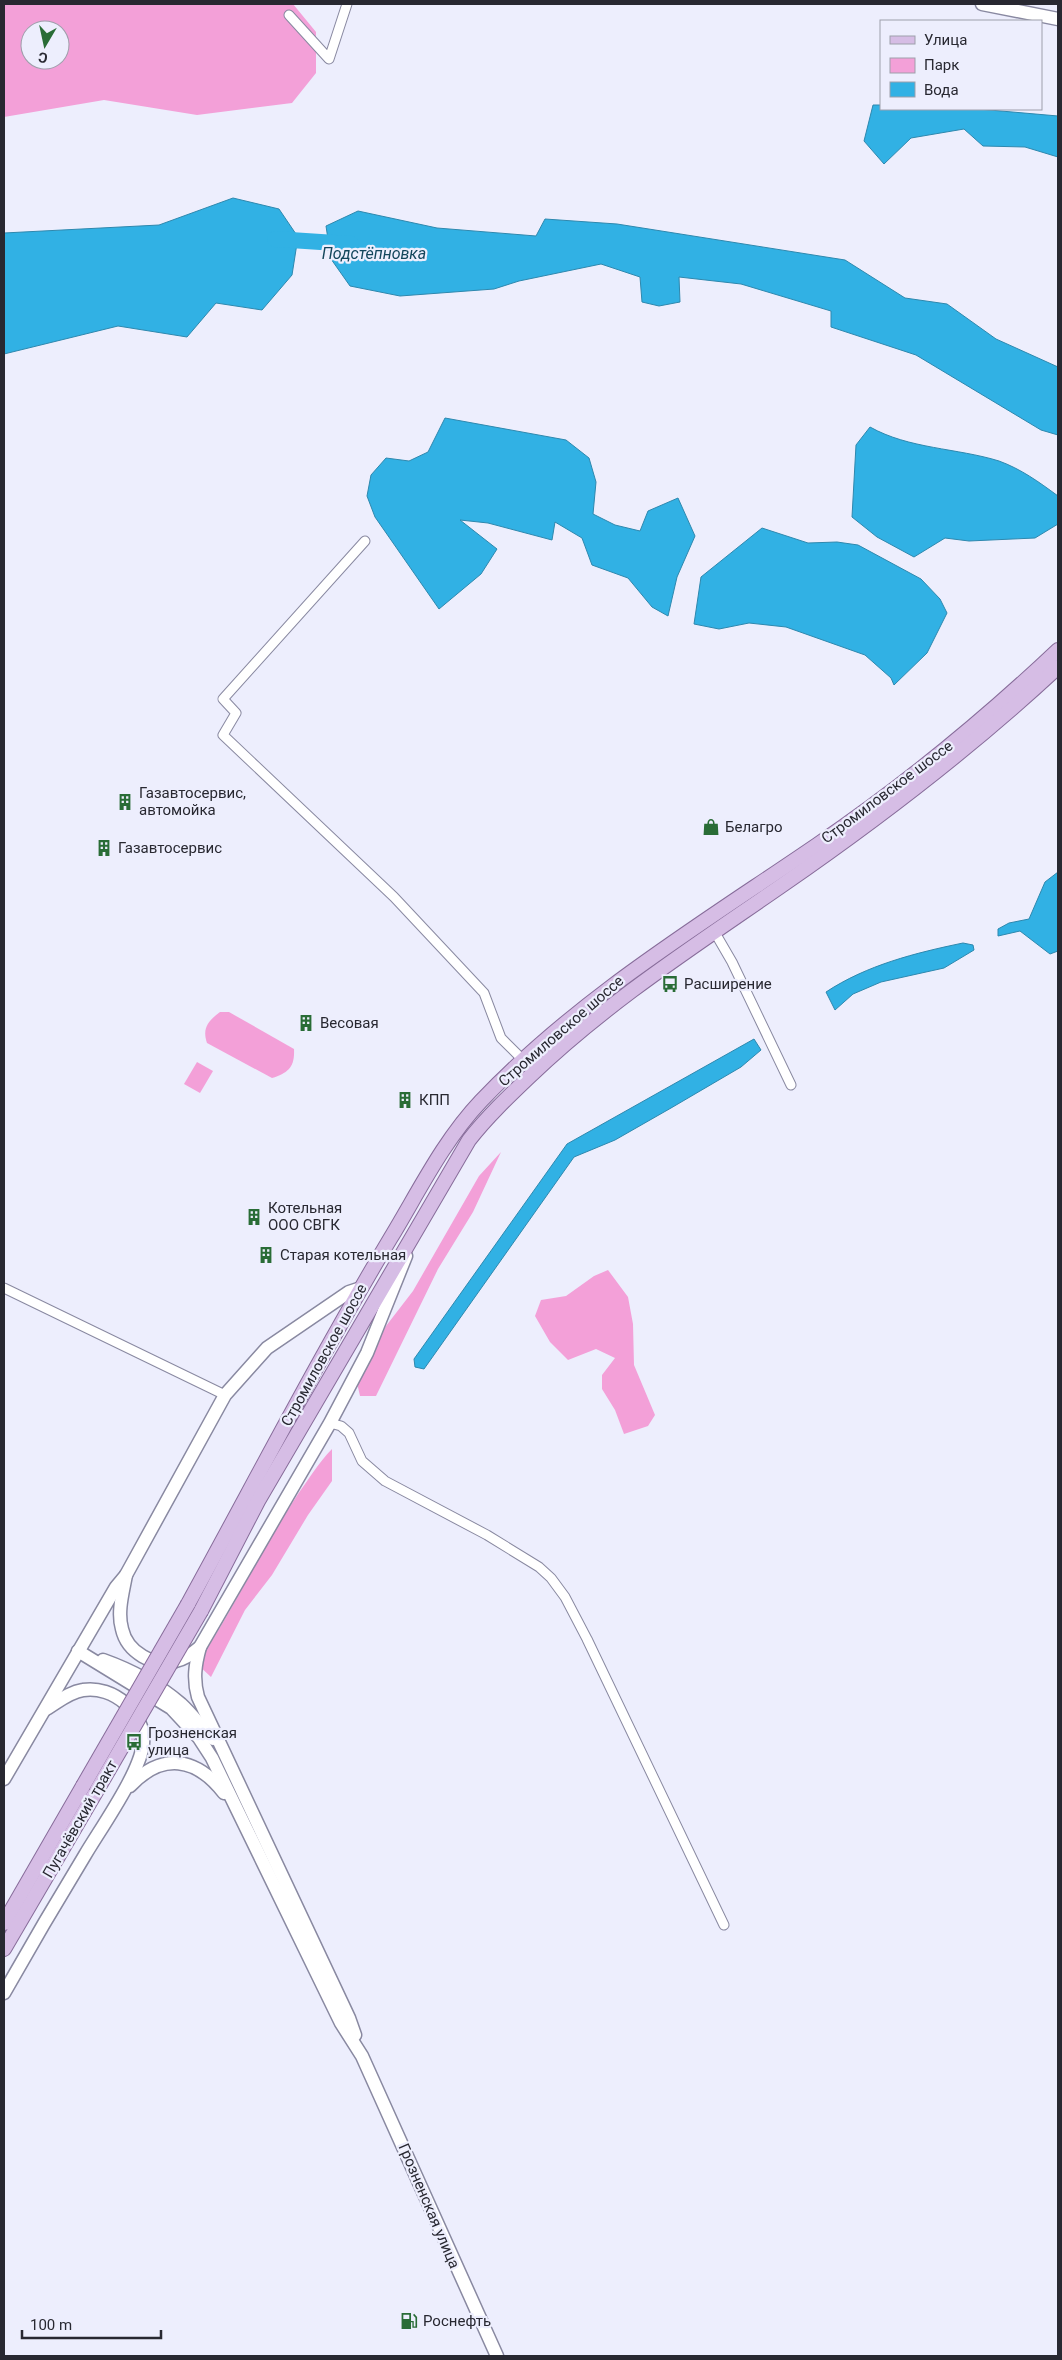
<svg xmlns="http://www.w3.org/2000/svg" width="1062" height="2360" font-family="Roboto,sans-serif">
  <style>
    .green { fill: #f3a0d8; fill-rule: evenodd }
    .water { fill: #31b1e4; stroke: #2e88ae }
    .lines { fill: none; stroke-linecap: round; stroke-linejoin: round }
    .river { stroke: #31b1e4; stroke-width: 16 }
    .street-casing { stroke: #8989a1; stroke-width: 11 }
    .secondary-casing { stroke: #8989a1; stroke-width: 15 }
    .primary-casing { stroke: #876c9a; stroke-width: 16 }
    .street { stroke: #fff; stroke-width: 9 }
    .secondary { stroke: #fff; stroke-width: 12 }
    .primary { stroke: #d6bde5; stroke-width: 14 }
    .primary-bridge-casing { stroke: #876c9a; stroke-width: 16; stroke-linecap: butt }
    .primary-bridge { stroke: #d6bde5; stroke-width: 14 }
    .labels { text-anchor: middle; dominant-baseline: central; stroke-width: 4.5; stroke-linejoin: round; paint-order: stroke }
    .street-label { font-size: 15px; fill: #282831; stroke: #edeefd }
    .poi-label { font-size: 15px; fill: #282831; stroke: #edeefd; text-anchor: start }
    .water-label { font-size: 16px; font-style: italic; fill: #13465c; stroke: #edeefd }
  </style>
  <rect width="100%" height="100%" fill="#edeefd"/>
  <g class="green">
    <path d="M4,4H293L316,32V73L292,103L197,115L104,100L4,117ZM30,30H60V60H30Z"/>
    <path d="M220,1012H229L294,1049C295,1067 288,1073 272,1078L207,1043C202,1028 208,1021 220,1012Z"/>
    <path d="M197,1062L213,1071L200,1093L184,1084Z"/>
    <path d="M501,1152L473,1212L438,1269L376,1396H360L357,1383L386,1326L413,1291L479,1176Z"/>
    <path d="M608,1270L628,1297L633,1324L634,1365L655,1415L648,1426L624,1434L615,1410L602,1389V1375L615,1358L596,1349L568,1360L550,1342L535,1316L541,1300L566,1296L594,1276Z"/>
    <path d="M332,1449V1481L308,1515L272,1575L245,1610L211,1677L197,1664C234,1609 261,1549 298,1494C309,1479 319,1462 332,1449Z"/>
  </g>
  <g class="water">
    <path d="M873,105H881V109H978L1058,116V157L1025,147L983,146L964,129L911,138L884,164L864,141Z"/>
    <path d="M233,198L279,209L298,237L292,275L262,310L216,303L187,337L118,326L4,354V233L159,225Z"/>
    <path d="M358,211L437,228L536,236L545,219L617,224L845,260L905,298L947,304L996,339L1058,367V435L1041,430L916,355L831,327V311L741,284L679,277L680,302L659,306L642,302L640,277L601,264L519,281L494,289L400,296L350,286L331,259L326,226Z"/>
    <path d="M445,418L566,440L589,458L596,482L593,514L615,525L640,531L648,511L678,498L695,536L677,577L668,616L652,607L628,578L592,565L582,538L555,522L552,540L488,523L460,520L497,549L481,574L439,609L375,517L367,496L371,475L386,458L409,461L428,452Z"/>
    <path d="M870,427C909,449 957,448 999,461C1021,469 1039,482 1058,496V524L1035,538L969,541L945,538L914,557L877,537L852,517L856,445Z"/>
    <path d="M762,528L808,543L837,542L858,545L921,579L940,599L947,613L927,653L894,685L891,678L865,655L786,627L749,623L719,629L694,624L701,577Z"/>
    <path d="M1058,872V951L1050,954L1020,931L998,936V929L1009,923L1029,919L1045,882Z"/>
    <path d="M963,943L973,945L974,950L944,968L881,982L853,994L835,1010L826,992C867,965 915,953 963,943Z"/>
    <path d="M754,1039L761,1050L741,1067L671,1108L615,1140L574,1157L424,1369L415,1367L414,1359L567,1144Z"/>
  </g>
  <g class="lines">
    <path class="river" d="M275,239L351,244"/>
    <g class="street-casing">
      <g id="street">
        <path d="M289,15L329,59L347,4"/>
        <path d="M365,541L223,699L236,713L223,735L394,897L484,993L501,1038L523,1060"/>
        <path d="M714,931L732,962L791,1085"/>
        <path d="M4,1288L225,1395"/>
        <path d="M330,1423L341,1426L349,1433L362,1461L385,1481L487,1535L539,1567L551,1578L565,1597L587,1639L724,1925"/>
      </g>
    </g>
    <g class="secondary-casing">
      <g id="secondary">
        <path d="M982,4L1058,19"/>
        <path d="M126,1575C123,1592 117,1612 122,1629C127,1652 154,1668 176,1661C185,1659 193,1653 200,1647L330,1423L367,1353L406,1256"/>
        <path d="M200,1647C195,1665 193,1679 198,1697L349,2018L355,2035"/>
        <path d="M78,1651L171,1708L199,1738L212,1758L341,2023L362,2056L497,2356"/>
        <path d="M103,1660C131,1670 159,1685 181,1704C193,1715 202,1728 213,1739"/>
        <path d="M4,1779L116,1587L126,1575L225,1395L267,1348L349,1292L361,1288"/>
        <path d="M130,1786C162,1752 196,1757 224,1793"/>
        <path d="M4,1993C30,1947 57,1901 85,1855C101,1828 140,1773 143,1744C146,1713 113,1685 83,1690C69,1692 58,1702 46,1709"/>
      </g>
    </g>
    <g class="primary-casing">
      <g id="primary">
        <path d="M188,1604C255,1482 319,1358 390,1239C418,1193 443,1141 481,1101C579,998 700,925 817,845C902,787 983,721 1058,650"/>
        <path d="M201,1611L258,1501L469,1140C487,1117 508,1097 529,1077C606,1003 693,947 781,886C878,819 971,748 1058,667"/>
        <path d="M4,1923L83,1786"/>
        <path d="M4,1949L97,1790"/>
      </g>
    </g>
    <use href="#street" class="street"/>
    <use href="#secondary" class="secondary"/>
    <use href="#primary" class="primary"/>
    <g class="primary-bridge-casing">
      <g id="primary-bridge">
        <path d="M83,1786L188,1604"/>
        <path d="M97,1790L201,1611"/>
      </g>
    </g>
    <use href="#primary-bridge" class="primary-bridge"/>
  </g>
  <defs>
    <g id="building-bare" transform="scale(1.35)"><path d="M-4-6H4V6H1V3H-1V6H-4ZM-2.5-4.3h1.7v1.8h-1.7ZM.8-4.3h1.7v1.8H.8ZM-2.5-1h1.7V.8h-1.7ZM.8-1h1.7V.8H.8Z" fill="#296c36" stroke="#edeefd" stroke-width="2.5" paint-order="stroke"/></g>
    <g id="shop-bare" transform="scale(1.35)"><path d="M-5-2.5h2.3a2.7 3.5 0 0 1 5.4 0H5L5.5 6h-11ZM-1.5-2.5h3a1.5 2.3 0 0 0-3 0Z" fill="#296c36" stroke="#edeefd" stroke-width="2.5" paint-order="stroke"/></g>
    <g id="bus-bare" transform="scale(1.35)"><path d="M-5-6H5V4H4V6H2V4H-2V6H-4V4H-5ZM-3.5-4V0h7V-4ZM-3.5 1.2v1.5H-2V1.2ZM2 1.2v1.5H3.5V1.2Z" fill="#296c36" stroke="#edeefd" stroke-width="2.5" paint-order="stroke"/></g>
    <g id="fuel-bare" transform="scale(1.35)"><path d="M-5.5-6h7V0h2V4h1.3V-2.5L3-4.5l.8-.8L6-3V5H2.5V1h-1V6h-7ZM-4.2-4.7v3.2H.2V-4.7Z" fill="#296c36" stroke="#edeefd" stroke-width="2.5" paint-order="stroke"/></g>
  </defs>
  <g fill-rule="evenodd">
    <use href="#building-bare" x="125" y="802"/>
    <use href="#shop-bare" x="711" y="827"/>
    <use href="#building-bare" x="104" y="848"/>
    <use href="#bus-bare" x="670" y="984"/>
    <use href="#building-bare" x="306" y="1023"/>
    <use href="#building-bare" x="405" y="1100"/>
    <use href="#building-bare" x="254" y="1217"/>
    <use href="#building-bare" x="266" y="1255"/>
    <use href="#bus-bare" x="134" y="1742"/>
    <use href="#fuel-bare" x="409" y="2321"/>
  </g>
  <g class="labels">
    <g class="street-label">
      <text transform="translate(887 792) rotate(-37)">Стромиловское шоссе</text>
      <text transform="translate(561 1031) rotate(-41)">Стромиловское шоссе</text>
      <text transform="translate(324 1355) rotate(-61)">Стромиловское шоссе</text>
      <text transform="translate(80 1819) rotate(-60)">Пугачёвский тракт</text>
      <text transform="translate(429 2206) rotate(67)">Грозненская улица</text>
    </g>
    <g class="poi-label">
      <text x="139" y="793">Газавтосервис,<tspan x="139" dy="17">автомойка</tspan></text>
      <text x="725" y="827">Белагро</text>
      <text x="118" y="848">Газавтосервис</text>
      <text x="684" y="984">Расширение</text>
      <text x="320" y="1023">Весовая</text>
      <text x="419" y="1100">КПП</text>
      <text x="268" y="1208">Котельная<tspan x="268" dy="17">ООО СВГК</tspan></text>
      <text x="280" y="1255">Старая котельная</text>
      <text x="148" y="1733">Грозненская<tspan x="148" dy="17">улица</tspan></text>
      <text x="423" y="2321">Роснефть</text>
    </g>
    <g class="water-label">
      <text x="374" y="253">Подстёпновка</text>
    </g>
  </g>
  <rect width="1062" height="2360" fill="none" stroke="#282831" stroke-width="10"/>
  <rect x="880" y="20" width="162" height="90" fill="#edeefd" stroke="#9e9fab"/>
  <rect x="890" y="36" width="25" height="8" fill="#d6bde5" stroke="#9e9fab"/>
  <text x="924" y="45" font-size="15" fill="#282831">Улица</text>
  <rect x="890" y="58" width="25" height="15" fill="#f3a0d8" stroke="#9e9fab"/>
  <text x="924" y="70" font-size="15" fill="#282831">Парк</text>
  <rect x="890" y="82" width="25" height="15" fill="#31b1e4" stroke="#9e9fab"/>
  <text x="924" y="95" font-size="15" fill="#282831">Вода</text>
  <g transform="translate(45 45) rotate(189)"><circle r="24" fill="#edeefd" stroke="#9e9fab"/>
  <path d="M0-4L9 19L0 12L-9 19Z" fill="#296c36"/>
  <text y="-8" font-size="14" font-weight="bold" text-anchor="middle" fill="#282831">С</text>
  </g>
  <path d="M22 2330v8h139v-8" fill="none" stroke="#282831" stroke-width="2.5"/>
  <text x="30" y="2330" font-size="15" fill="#282831" stroke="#edeefd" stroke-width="4" paint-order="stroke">100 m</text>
</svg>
